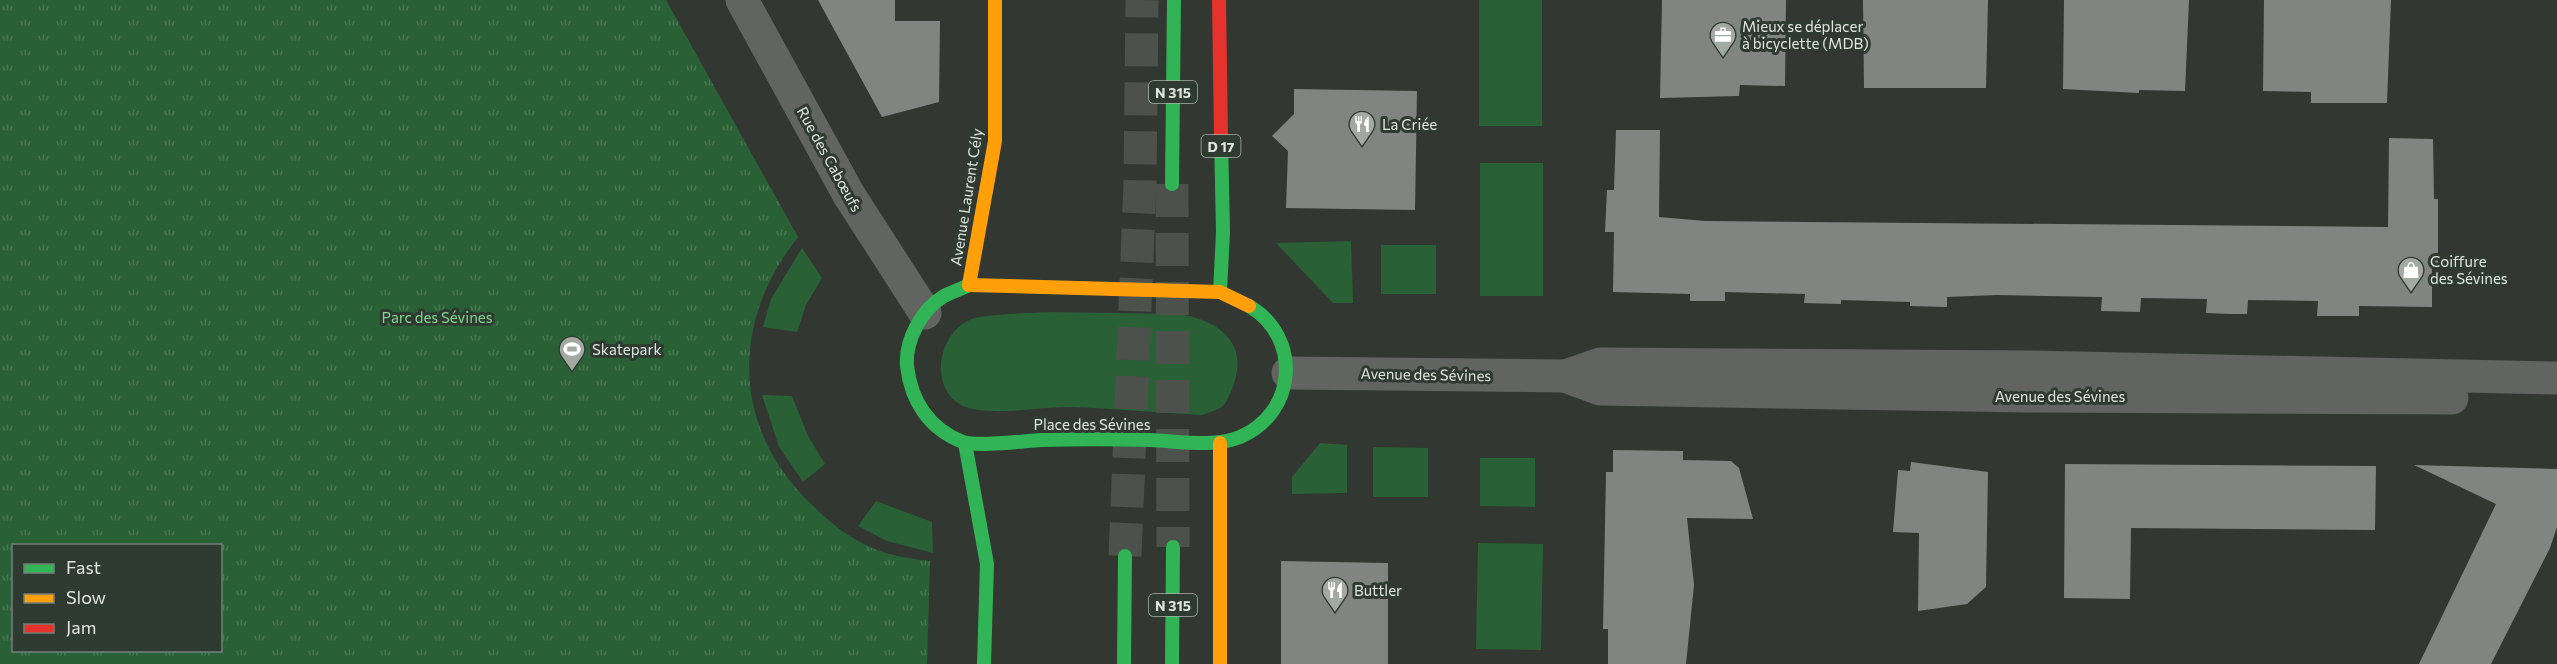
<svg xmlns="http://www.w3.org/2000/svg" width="2557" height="664" font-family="Commissioner,sans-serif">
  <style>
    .grass { fill: #2a6035 }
    .park { fill: url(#park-tufts); fill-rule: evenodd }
    .building { fill: #818581 }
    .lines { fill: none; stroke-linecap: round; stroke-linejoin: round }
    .highway-tunnel { stroke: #4c514c; stroke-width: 33; stroke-dasharray: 33 16; stroke-linecap: butt }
    .street { stroke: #616461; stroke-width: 33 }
    .fast { stroke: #30b455; stroke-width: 14 }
    .slow { stroke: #ff9f0a; stroke-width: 14 }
    .jam { stroke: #e5322d; stroke-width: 14 }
    .labels { text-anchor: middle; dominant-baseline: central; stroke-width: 6; stroke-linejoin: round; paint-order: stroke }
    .shield { fill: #2f3a31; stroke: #aab2ac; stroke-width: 1.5 }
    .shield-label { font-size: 14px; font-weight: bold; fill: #dfe6e0 }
    .poi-label { font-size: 15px; fill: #dfe6e0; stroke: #2f3a31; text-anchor: start }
    .street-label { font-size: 15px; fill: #dfe6e0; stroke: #2f3a31 }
    .park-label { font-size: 15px; fill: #80d68e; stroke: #2f3a31 }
  </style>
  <defs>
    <pattern id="park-tufts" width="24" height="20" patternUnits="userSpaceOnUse" patternTransform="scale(1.5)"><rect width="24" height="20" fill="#2a6035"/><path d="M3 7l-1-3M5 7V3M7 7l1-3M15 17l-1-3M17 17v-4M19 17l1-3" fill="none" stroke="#487752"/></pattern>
  </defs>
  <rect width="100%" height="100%" fill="#323732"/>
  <g class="grass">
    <rect x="1479" y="0" width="63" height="126"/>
    <rect x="1480" y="163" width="63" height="133"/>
    <path d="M1351,241L1353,303H1333L1276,243Z"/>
    <rect x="1381" y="245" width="55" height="49"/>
    <path d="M802,248L822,278L806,305L797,332L763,327L771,299Z"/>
    <path d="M1049,312L1179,314C1213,319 1245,338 1236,376C1234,385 1229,399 1223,406C1218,410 1208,413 1202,415C1158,413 1113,408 1069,407C1037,407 1005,415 973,409C928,401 933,334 972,319C986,314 1032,313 1049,312Z"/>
    <path d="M762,395L792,396L808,436L825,464L803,482L779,447Z"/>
    <path d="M1320,443L1347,445V493L1292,494V477Z"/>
    <path d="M1373,447L1428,448V497H1373Z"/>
    <path d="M1480,458H1535V507L1480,506Z"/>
    <path d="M876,501L932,522L933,553L887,541L858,526Z"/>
    <path d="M1478,543L1543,544L1541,650L1476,649Z"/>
  </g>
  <path class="park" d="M0,0H666L798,237C731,321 731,426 810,503C829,522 847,537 872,548C891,556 910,559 930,561L927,664H0ZM14,546H220V650H14Z"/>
  <g class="building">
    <path d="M818,0H895V21H940L939,102L882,117Z"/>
    <path d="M1662,0H1786L1785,86L1740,85L1739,96L1660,98Z"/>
    <path d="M1863,0H1988L1986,88H1864Z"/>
    <path d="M2064,0H2189L2185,91L2139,90V93L2063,89Z"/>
    <path d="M2264,0H2391L2387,103H2311V92L2263,91Z"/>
    <path d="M1294,89L1417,91L1415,210L1286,208L1288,151L1272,136L1294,114Z"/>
    <path d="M1616,130H1660L1659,217L1705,221L2388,227L2389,138L2433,139L2434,199H2438V266H2432V307L2359,306V316H2317L2318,301L2248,300L2247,314H2231L2206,313L2207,299L2141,298L2140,312L2101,311L2102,297L1997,295L1947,297V307L1910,306V302L1841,300V304L1804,303L1805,294L1725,292V301H1690V294L1613,292L1614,232H1605L1607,190H1614Z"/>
    <path d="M1613,450L1683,451V460L1731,461L1739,468L1753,519L1687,518L1694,585L1686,664H1608V629H1603L1606,472H1613Z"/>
    <path d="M1911,462L1988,472L1986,587L1967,604L1918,611L1919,533L1893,532L1898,470L1910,471Z"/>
    <path d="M2065,464L2376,466L2375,530L2131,528L2130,599L2064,598Z"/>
    <path d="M2414,465L2557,469V527L2550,548L2491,664H2419L2496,504Z"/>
    <path d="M1281,561L1388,563V664H1281Z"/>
  </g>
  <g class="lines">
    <g class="highway-tunnel">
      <path d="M1172,184L1173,547"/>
      <path d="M1125,556L1140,183L1142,0"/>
    </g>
    <g class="street">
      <path d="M742,0L849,195L925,313"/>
      <path d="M1288,373L1565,376L1600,364L2029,367L2557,378"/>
      <path d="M1565,376L1600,389L2028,396L2452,398"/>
    </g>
    <g class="fast">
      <path d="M1172,184L1174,0"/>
      <path d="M969,285C961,289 952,292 944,296C922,309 905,340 907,366C911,401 929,429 963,442C976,447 1024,441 1040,440C1077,439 1113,439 1150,440C1178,441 1213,448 1240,437C1297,413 1302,337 1249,306"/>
      <path d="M1220,292L1223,232L1221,137"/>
      <path d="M965,443L987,564L984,664"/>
      <path d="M1124,664L1125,556"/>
      <path d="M1172,664L1173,547"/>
    </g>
    <g class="slow">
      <path d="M969,285L1220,292L1249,306"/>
      <path d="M969,285L995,141V0"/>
      <path d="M1220,443V664"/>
    </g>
    <path class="jam" d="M1219,0L1221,137"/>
  </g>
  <defs>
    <g id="office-pin" transform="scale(1.35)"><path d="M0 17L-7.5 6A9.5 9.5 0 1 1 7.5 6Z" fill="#a2a9a3" stroke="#2f3a31"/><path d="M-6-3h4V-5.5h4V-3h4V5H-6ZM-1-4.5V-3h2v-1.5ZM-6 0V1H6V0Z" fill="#fff"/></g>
    <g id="restaurant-pin" transform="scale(1.35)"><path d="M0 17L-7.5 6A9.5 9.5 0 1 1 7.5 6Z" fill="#a2a9a3" stroke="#2f3a31"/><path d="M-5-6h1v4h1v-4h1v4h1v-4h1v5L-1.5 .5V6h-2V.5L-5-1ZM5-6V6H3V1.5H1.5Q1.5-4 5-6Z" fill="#fff"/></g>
    <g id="shop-pin" transform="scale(1.35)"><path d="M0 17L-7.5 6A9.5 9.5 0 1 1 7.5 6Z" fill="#a2a9a3" stroke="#2f3a31"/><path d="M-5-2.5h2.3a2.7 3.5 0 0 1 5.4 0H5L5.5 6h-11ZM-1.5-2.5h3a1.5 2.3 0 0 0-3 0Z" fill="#fff"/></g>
    <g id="stadium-pin" transform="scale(1.35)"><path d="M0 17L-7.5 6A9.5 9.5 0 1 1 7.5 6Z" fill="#a2a9a3" stroke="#2f3a31"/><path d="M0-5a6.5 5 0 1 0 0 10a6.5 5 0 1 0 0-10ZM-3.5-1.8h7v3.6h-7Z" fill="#fff"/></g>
  </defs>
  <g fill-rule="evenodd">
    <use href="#office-pin" x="1723" y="35"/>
    <use href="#restaurant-pin" x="1362" y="124"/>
    <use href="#shop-pin" x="2411" y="270"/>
    <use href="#stadium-pin" x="572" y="349"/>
    <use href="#restaurant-pin" x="1335" y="590"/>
  </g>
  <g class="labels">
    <g class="shield">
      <rect x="1149" y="81" width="48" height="22" rx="4.5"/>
      <rect x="1201.5" y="135" width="39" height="22" rx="4.5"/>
      <rect x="1149" y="594" width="48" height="22" rx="4.5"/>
    </g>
    <g class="shield-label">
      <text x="1173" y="92">N 315</text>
      <text x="1221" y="146">D 17</text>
      <text x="1173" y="605">N 315</text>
    </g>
    <g class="poi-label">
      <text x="1742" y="26">Mieux se déplacer<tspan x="1742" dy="17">à bicyclette (MDB)</tspan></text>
      <text x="1382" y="124">La Criée</text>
      <text x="2430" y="261">Coiffure<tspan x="2430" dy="17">des Sévines</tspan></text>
      <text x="592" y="349">Skatepark</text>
      <text x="1354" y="590">Buttler</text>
    </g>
    <g class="street-label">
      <text transform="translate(830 159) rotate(61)">Rue des Cabœufs</text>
      <text transform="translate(966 197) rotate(-81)">Avenue Laurent Cély</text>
      <text transform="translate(1426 374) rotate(1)">Avenue des Sévines</text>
      <text x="2060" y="396">Avenue des Sévines</text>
      <text x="1092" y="424">Place des Sévines</text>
    </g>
    <g class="park-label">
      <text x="437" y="317">Parc des Sévines</text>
    </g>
  </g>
  <rect x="12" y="544" width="210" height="108" fill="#2f3a31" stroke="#757f77" stroke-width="1.5"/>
  <rect x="24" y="564" width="30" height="9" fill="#30b455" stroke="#757f77" stroke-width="1.5"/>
  <text x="66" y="574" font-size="18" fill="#dfe6e0">Fast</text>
  <rect x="24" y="594" width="30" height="9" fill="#ff9f0a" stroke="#757f77" stroke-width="1.5"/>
  <text x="66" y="604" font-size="18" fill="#dfe6e0">Slow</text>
  <rect x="24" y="624" width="30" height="9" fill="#e5322d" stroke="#757f77" stroke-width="1.5"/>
  <text x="66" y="634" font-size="18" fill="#dfe6e0">Jam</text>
</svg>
